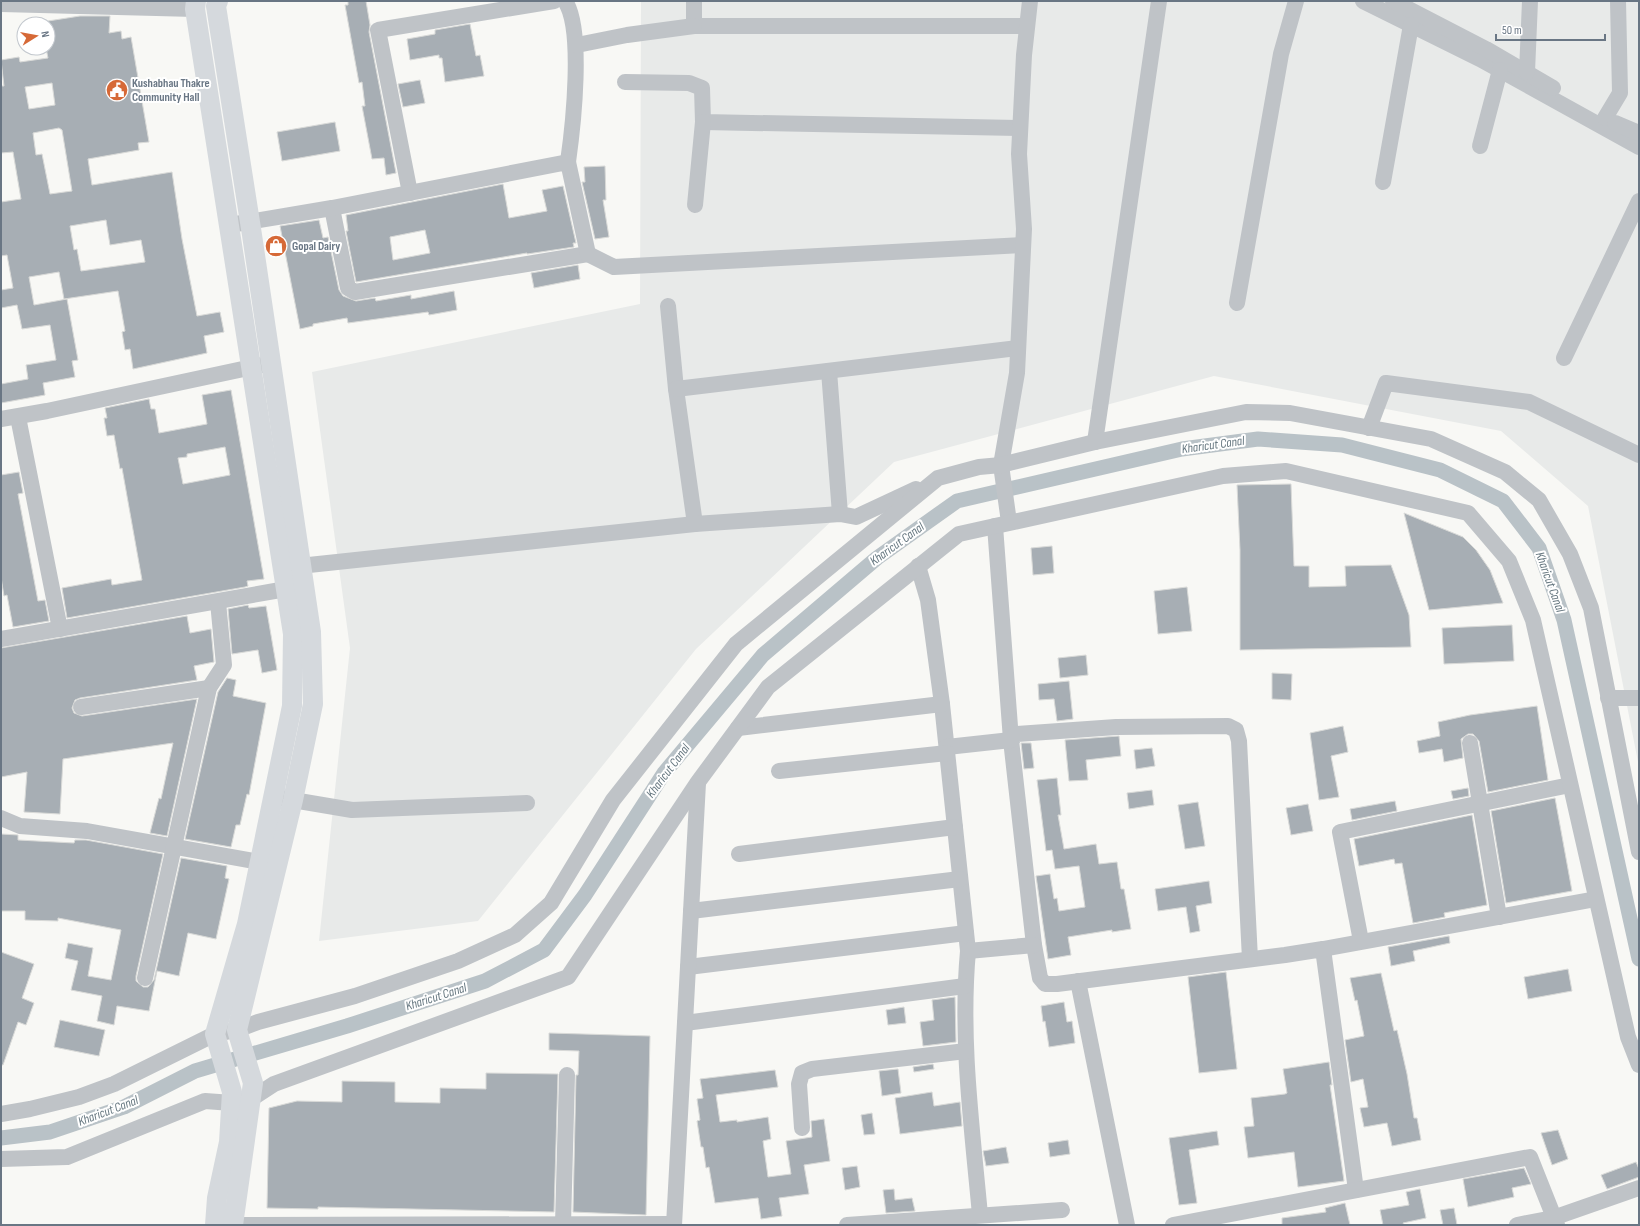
<svg xmlns="http://www.w3.org/2000/svg" width="1640" height="1226" font-family="'Sofia Sans Condensed',sans-serif">
  <style>
    .built { fill: #e8eae9 }
    .lines { fill: none; stroke-linecap: round; stroke-linejoin: round }
    .canal { stroke: #b9c2c7; stroke-width: 15 }
    .building { fill: #a7aeb4; stroke: #d9dad8; fill-rule: evenodd }
    .minor { stroke: #bfc3c7; stroke-width: 16 }
    .major { stroke: #d5d9dd; stroke-width: 20 }
    .labels { text-anchor: middle; dominant-baseline: central; stroke-width: 4; stroke-linejoin: round; paint-order: stroke }
    .poi-label { font-size: 12px; font-weight: bold; fill: #697684; stroke: #fff; text-anchor: start }
    .water-label { font-size: 13px; font-style: italic; fill: #65767f; stroke: #fff }
  </style>
  <rect width="100%" height="100%" fill="#f8f8f5"/>
  <path class="built" d="M641,1H1639V767L1588,506L1501,431L1214,376L894,462L696,649L478,921L319,941L350,648L312,372L640,304Z"/>
  <g class="lines">
    <path class="canal" d="M1,1138L50,1132L124,1107L195,1071L347,1026L485,981L544,950L585,895L664,773L763,655L877,558L957,501L1182,449L1258,439L1342,445L1440,470L1503,501L1539,548L1564,620L1639,959"/>
  </g>
  <g class="building">
    <path d="M348,1H366L370,25L369,32L396,173L386,175L384,158L372,159L362,106H365L362,82L359,83L345,5H348Z"/>
    <path d="M80,16H110L109,33L121,31L122,39L131,37L149,142L138,143L139,150L88,159L92,185L172,172L182,239L197,316L220,312L224,332L204,336L207,353L133,369L130,349L125,350L122,332L125,331L118,291L64,299L59,272L29,277L34,305L67,299L78,360L72,361L75,377L43,383L45,395L1,403V384L28,379L26,365L56,360L50,325L22,329L17,305L1,308V290L13,288L7,255L1,256V202L21,199L13,152L1,153V86H4L1,60L19,57L20,62L48,58L46,48H48V21ZM52,83L55,105L29,109L25,87ZM59,128L62,130L72,191L50,194L42,154L36,155L33,133ZM106,220L110,245L141,240L145,262L81,271L77,249L74,250L70,226Z"/>
    <path d="M470,24L476,56L480,55L484,76L445,82L442,58H439V55L410,60L407,39L435,34V30Z"/>
    <path d="M420,80L425,103L403,107L398,84Z"/>
    <path d="M335,122L340,151L282,161L277,132Z"/>
    <path d="M605,166L606,200H603L609,237L595,239L582,182H585L584,167Z"/>
    <path d="M503,184L509,218L547,211L542,190L563,186L576,243H573L574,247L527,254V253L356,282L346,231H348L346,215ZM425,230L430,253L393,260L390,237Z"/>
    <path d="M319,220L323,238L328,237L339,290L343,296L356,301L375,298L376,301L411,295V299L454,291L457,310L429,315L428,312L348,323L347,318L313,324V326L300,329L280,226Z"/>
    <path d="M578,265L580,279L534,288L531,273Z"/>
    <path d="M231,390L264,579L247,581L248,586L245,587L67,618L62,588L111,579L112,585L142,580L122,468L120,469L114,435L107,436L104,418H107L105,408L149,399L151,409H155L159,433L207,424L202,395ZM225,447L230,475L183,484L178,458L187,457V454Z"/>
    <path d="M19,472L23,493L18,494L38,601L45,600L49,621L13,627L7,595L4,596L1,577V475Z"/>
    <path d="M1291,484L1294,566H1309V587L1346,586L1345,566L1391,565L1409,615L1411,647L1240,650V550L1237,485Z"/>
    <path d="M1404,513L1463,537L1476,550L1490,570L1503,603L1429,610Z"/>
    <path d="M1052,546L1054,573L1033,575L1031,548Z"/>
    <path d="M1187,587L1192,631L1158,634L1154,591Z"/>
    <path d="M248,605L249,608L266,606L277,670L262,673L258,650L232,654L228,609Z"/>
    <path d="M187,616L190,633L211,629L214,662L194,666L197,680L80,698L75,700L72,708L74,713L82,716L197,699L167,836L150,833L159,798L161,799L173,743L63,759L60,814L24,812L27,772L1,777V648Z"/>
    <path d="M1512,625L1514,661L1444,664L1442,628Z"/>
    <path d="M1086,655L1088,675L1060,678L1058,658Z"/>
    <path d="M1272,673L1292,674L1291,700L1272,699Z"/>
    <path d="M227,678L236,680L233,696L266,703L249,795L247,794L240,825H236L231,847L185,839L218,692Z"/>
    <path d="M1069,681L1073,719L1057,721L1054,699L1039,700L1038,684Z"/>
    <path d="M1537,706L1548,780L1488,792L1479,741L1473,734H1468L1461,739L1463,758L1444,762L1442,749L1419,753L1417,741L1440,736L1438,722L1470,715Z"/>
    <path d="M1343,726L1348,752L1331,756L1339,797L1319,800L1310,733Z"/>
    <path d="M1119,736L1121,756L1086,760L1088,780L1069,781L1065,740Z"/>
    <path d="M1021,743H1031L1034,768L1024,769Z"/>
    <path d="M1152,748L1155,766L1136,769L1134,750Z"/>
    <path d="M1057,778L1061,815H1058L1064,849L1096,844L1099,864L1117,862L1121,889H1124L1131,929L1112,932V930L1068,937L1071,955L1048,959L1036,876L1050,874L1054,899L1057,898L1059,911L1085,907L1079,866L1055,869L1052,850L1046,851L1037,780Z"/>
    <path d="M1468,788L1469,796L1453,799L1451,791Z"/>
    <path d="M1152,790L1154,805L1129,809L1127,793Z"/>
    <path d="M1555,798L1572,891L1506,903L1491,811Z"/>
    <path d="M1395,801L1397,811L1352,820L1350,809Z"/>
    <path d="M1198,802L1205,846L1185,849L1178,805Z"/>
    <path d="M1308,804L1313,831L1291,835L1286,808Z"/>
    <path d="M1472,815L1487,905L1444,913L1445,917L1413,923L1402,863L1395,864L1394,859L1359,866L1354,839Z"/>
    <path d="M1,834L18,835V840L74,843L75,840H86L163,854L136,976V981L143,987H148L154,980L181,858L227,866L225,878L229,879L216,939L188,933L179,976L157,971L149,1011L117,1006L114,1025L97,1021L102,996L71,990L78,961L65,958L68,943L93,948L88,976L111,980L121,930L58,918V921L25,920V911H1Z"/>
    <path d="M1209,881L1212,903L1196,906L1200,931L1190,933L1186,907L1158,911L1155,889Z"/>
    <path d="M1449,936L1450,943L1413,951L1415,961L1391,966L1388,947Z"/>
    <path d="M1,952L34,964L22,998L34,1003L26,1025L18,1022L3,1065H1Z"/>
    <path d="M1568,969L1572,991L1528,999L1524,977Z"/>
    <path d="M1226,972L1237,1069L1199,1073L1188,977Z"/>
    <path d="M1381,973L1394,1031L1397,1030L1407,1074L1414,1118H1417L1421,1140L1392,1146L1387,1123L1364,1127L1360,1108L1368,1107L1363,1079L1351,1082L1345,1040L1364,1036L1357,1000L1355,1001L1350,978Z"/>
    <path d="M955,997L956,1042L923,1046L920,1022L934,1020L932,1000Z"/>
    <path d="M1064,1002L1067,1022L1072,1021L1075,1043L1049,1047L1045,1021L1043,1022L1041,1006Z"/>
    <path d="M904,1007L906,1023L888,1025L886,1010Z"/>
    <path d="M60,1020L105,1030L99,1056L54,1047Z"/>
    <path d="M549,1033L650,1036L646,1215L573,1212L576,1075H578L579,1051L549,1050Z"/>
    <path d="M1329,1062L1332,1085H1330L1344,1181L1298,1187L1294,1152L1248,1158L1244,1127L1254,1126L1251,1098L1285,1094L1287,1093L1283,1069Z"/>
    <path d="M933,1064L934,1069L914,1072L913,1067Z"/>
    <path d="M898,1069L901,1093L882,1096L879,1071Z"/>
    <path d="M775,1070L778,1087L716,1095L720,1122L737,1120V1122L768,1117L771,1139L763,1141L768,1177L791,1174L786,1141L812,1137L811,1121L824,1119L830,1161L804,1165L809,1194L779,1198L782,1216L761,1219L758,1198L715,1203L709,1167L706,1168L703,1147H701L697,1121L700,1120L697,1099L703,1098L700,1079Z"/>
    <path d="M486,1073L558,1074L554,1212L318,1207V1209L267,1208L269,1108L297,1101L342,1102V1081L395,1082V1102L440,1103V1088L486,1089Z"/>
    <path d="M932,1092L934,1106L960,1102L962,1126L900,1134L895,1098Z"/>
    <path d="M872,1113L875,1134L864,1135L861,1115Z"/>
    <path d="M1558,1130L1568,1159L1552,1165L1541,1133Z"/>
    <path d="M1217,1131L1219,1145L1189,1150L1197,1203L1179,1205L1169,1138Z"/>
    <path d="M1068,1140L1070,1154L1050,1157L1048,1143Z"/>
    <path d="M1006,1147L1009,1163L986,1166L983,1151Z"/>
    <path d="M1636,1162L1639,1169V1177L1607,1189L1601,1175Z"/>
    <path d="M857,1166L860,1187L845,1190L842,1168Z"/>
    <path d="M1524,1168L1531,1184L1512,1188L1514,1197L1468,1207L1463,1179Z"/>
    <path d="M894,1189L895,1200L912,1198L915,1211L886,1213L883,1190Z"/>
    <path d="M1420,1189L1426,1218L1403,1223L1404,1225H1383L1380,1210L1409,1205L1406,1192Z"/>
    <path d="M1345,1203L1350,1225H1282V1218L1326,1212L1325,1208Z"/>
    <path d="M1454,1208L1457,1225H1443L1440,1210Z"/>
  </g>
  <g class="lines">
    <g class="minor">
      <path d="M565,1C584,29 573,127 568,162"/>
      <path d="M694,1V26H1027"/>
      <path d="M1363,1L1480,59L1639,147"/>
      <path d="M1393,1L1486,49L1553,88"/>
      <path d="M1,4L195,9"/>
      <path d="M577,45L627,35L694,26"/>
      <path d="M1527,72L1530,1"/>
      <path d="M625,82L689,83L702,88L703,122L1020,128"/>
      <path d="M1605,118L1620,93L1618,1"/>
      <path d="M1615,123L1639,133"/>
      <path d="M1480,146L1500,70"/>
      <path d="M1383,182L1411,25"/>
      <path d="M410,193L378,30L554,1"/>
      <path d="M695,205L703,122"/>
      <path d="M332,208L348,288L355,292L588,254"/>
      <path d="M230,225L332,208L568,162L588,254L614,267L1023,245"/>
      <path d="M1237,303L1281,54L1296,1"/>
      <path d="M668,306L676,389L695,524"/>
      <path d="M1564,358L1639,201"/>
      <path d="M829,371L840,514"/>
      <path d="M676,389L1018,348"/>
      <path d="M18,417L60,629"/>
      <path d="M1,419L47,411L262,365"/>
      <path d="M1369,428L1386,383L1529,402L1639,455"/>
      <path d="M1095,442L1159,1"/>
      <path d="M1009,522L1001,465L1017,373L1024,229L1019,154L1024,55L1030,1"/>
      <path d="M995,526L1011,740L1034,945L1040,978L1045,984H1057L1285,955L1323,949L1356,1190"/>
      <path d="M918,566L928,600L942,704L968,951C960,1039 972,1127 980,1215"/>
      <path d="M290,567L695,524L840,514L856,517L916,489"/>
      <path d="M1,639L286,589"/>
      <path d="M1608,698H1639"/>
      <path d="M81,707L209,688"/>
      <path d="M738,728L942,704"/>
      <path d="M1470,743L1499,917"/>
      <path d="M947,747L1011,740L1017,734L1116,727L1228,726L1236,730L1239,741L1250,959"/>
      <path d="M779,771L947,753"/>
      <path d="M281,798L352,810L527,803"/>
      <path d="M1,818L20,826L87,831L260,862"/>
      <path d="M739,854L955,827"/>
      <path d="M691,911L960,879"/>
      <path d="M1361,941L1340,832L1570,785"/>
      <path d="M1323,949L1596,899"/>
      <path d="M968,951L1034,945"/>
      <path d="M688,967L966,933"/>
      <path d="M145,978L209,688L224,665L218,602"/>
      <path d="M1078,981L1127,1225"/>
      <path d="M685,1023L965,986"/>
      <path d="M1,1114L30,1109L79,1097L114,1084L215,1034L237,1030L258,1022L355,996L458,961L515,935L551,903L613,800L736,644L938,478L979,467L1001,465L1095,442L1246,412L1290,413L1431,439L1505,472L1539,500L1570,554L1591,608L1639,852"/>
      <path d="M802,1128L799,1084L802,1073L812,1069L966,1051"/>
      <path d="M1,1159L67,1157L205,1101L232,1103L251,1099L274,1084L568,977L698,782L768,687L959,534L1223,476L1286,471L1468,513L1509,561L1533,620L1628,1037L1639,1065"/>
      <path d="M563,1224L567,1075"/>
      <path d="M233,1225L674,1224"/>
      <path d="M674,1225L698,783"/>
      <path d="M847,1225L1062,1210"/>
      <path d="M1173,1225L1530,1157L1557,1225"/>
      <path d="M1517,1225L1553,1218L1639,1188"/>
    </g>
    <g class="major">
      <path d="M196,1L195,9L293,634L292,706L247,924L215,1034L232,1092L229,1142L217,1198L215,1225"/>
      <path d="M218,1L216,6L252,235L311,632L313,704L293,800L237,1030L253,1083L233,1225"/>
    </g>
  </g>
  <defs>
    <g id="civic-disc" transform="scale(1.15)"><circle r="9.5" fill="#d66937" stroke="#fff"/><path d="M-.6-6.5H3V-4.5H.6V-3L4-1V1h2V6H-6V1h2V-1L-.6-3ZM-1.2 2.5V6h2.4V2.5Z" fill="#fff"/></g>
    <g id="shop-disc" transform="scale(1.15)"><circle r="9.5" fill="#d66937" stroke="#fff"/><path d="M-5-2.5h2.3a2.7 3.5 0 0 1 5.4 0H5L5.5 6h-11ZM-1.5-2.5h3a1.5 2.3 0 0 0-3 0Z" fill="#fff"/></g>
  </defs>
  <g fill-rule="evenodd">
    <use href="#civic-disc" x="117" y="90"/>
    <use href="#shop-disc" x="276" y="246"/>
  </g>
  <g class="labels">
    <g class="poi-label">
      <text x="132" y="83">Kushabhau Thakre<tspan x="132" dy="14">Community Hall</tspan></text>
      <text x="292" y="246">Gopal Dairy</text>
    </g>
    <g class="water-label">
      <text transform="translate(1213 445) rotate(-8)">Kharicut Canal</text>
      <text transform="translate(897 544) rotate(-36)">Kharicut Canal</text>
      <text transform="translate(1550 582) rotate(70)">Kharicut Canal</text>
      <text transform="translate(668 771) rotate(-53)">Kharicut Canal</text>
      <text transform="translate(436 997) rotate(-18)">Kharicut Canal</text>
      <text transform="translate(108 1111) rotate(-21)">Kharicut Canal</text>
    </g>
  </g>
  <rect width="1640" height="1226" fill="none" stroke="#697684" stroke-width="4"/>
  <g transform="translate(36 36) rotate(79)"><circle r="19" fill="#ffffff" stroke="#c3c8ce"/>
  <path d="M0-3L7 15L0 10L-7 15Z" fill="#d66937"/>
  <text y="-6" font-size="11" font-weight="bold" text-anchor="middle" fill="#697684">N</text>
  </g>
  <path d="M1496 34v6h109v-6" fill="none" stroke="#697684" stroke-width="2"/>
  <text x="1502" y="34" font-size="12" fill="#697684" stroke="#ffffff" stroke-width="3" paint-order="stroke">50 m</text>
</svg>
